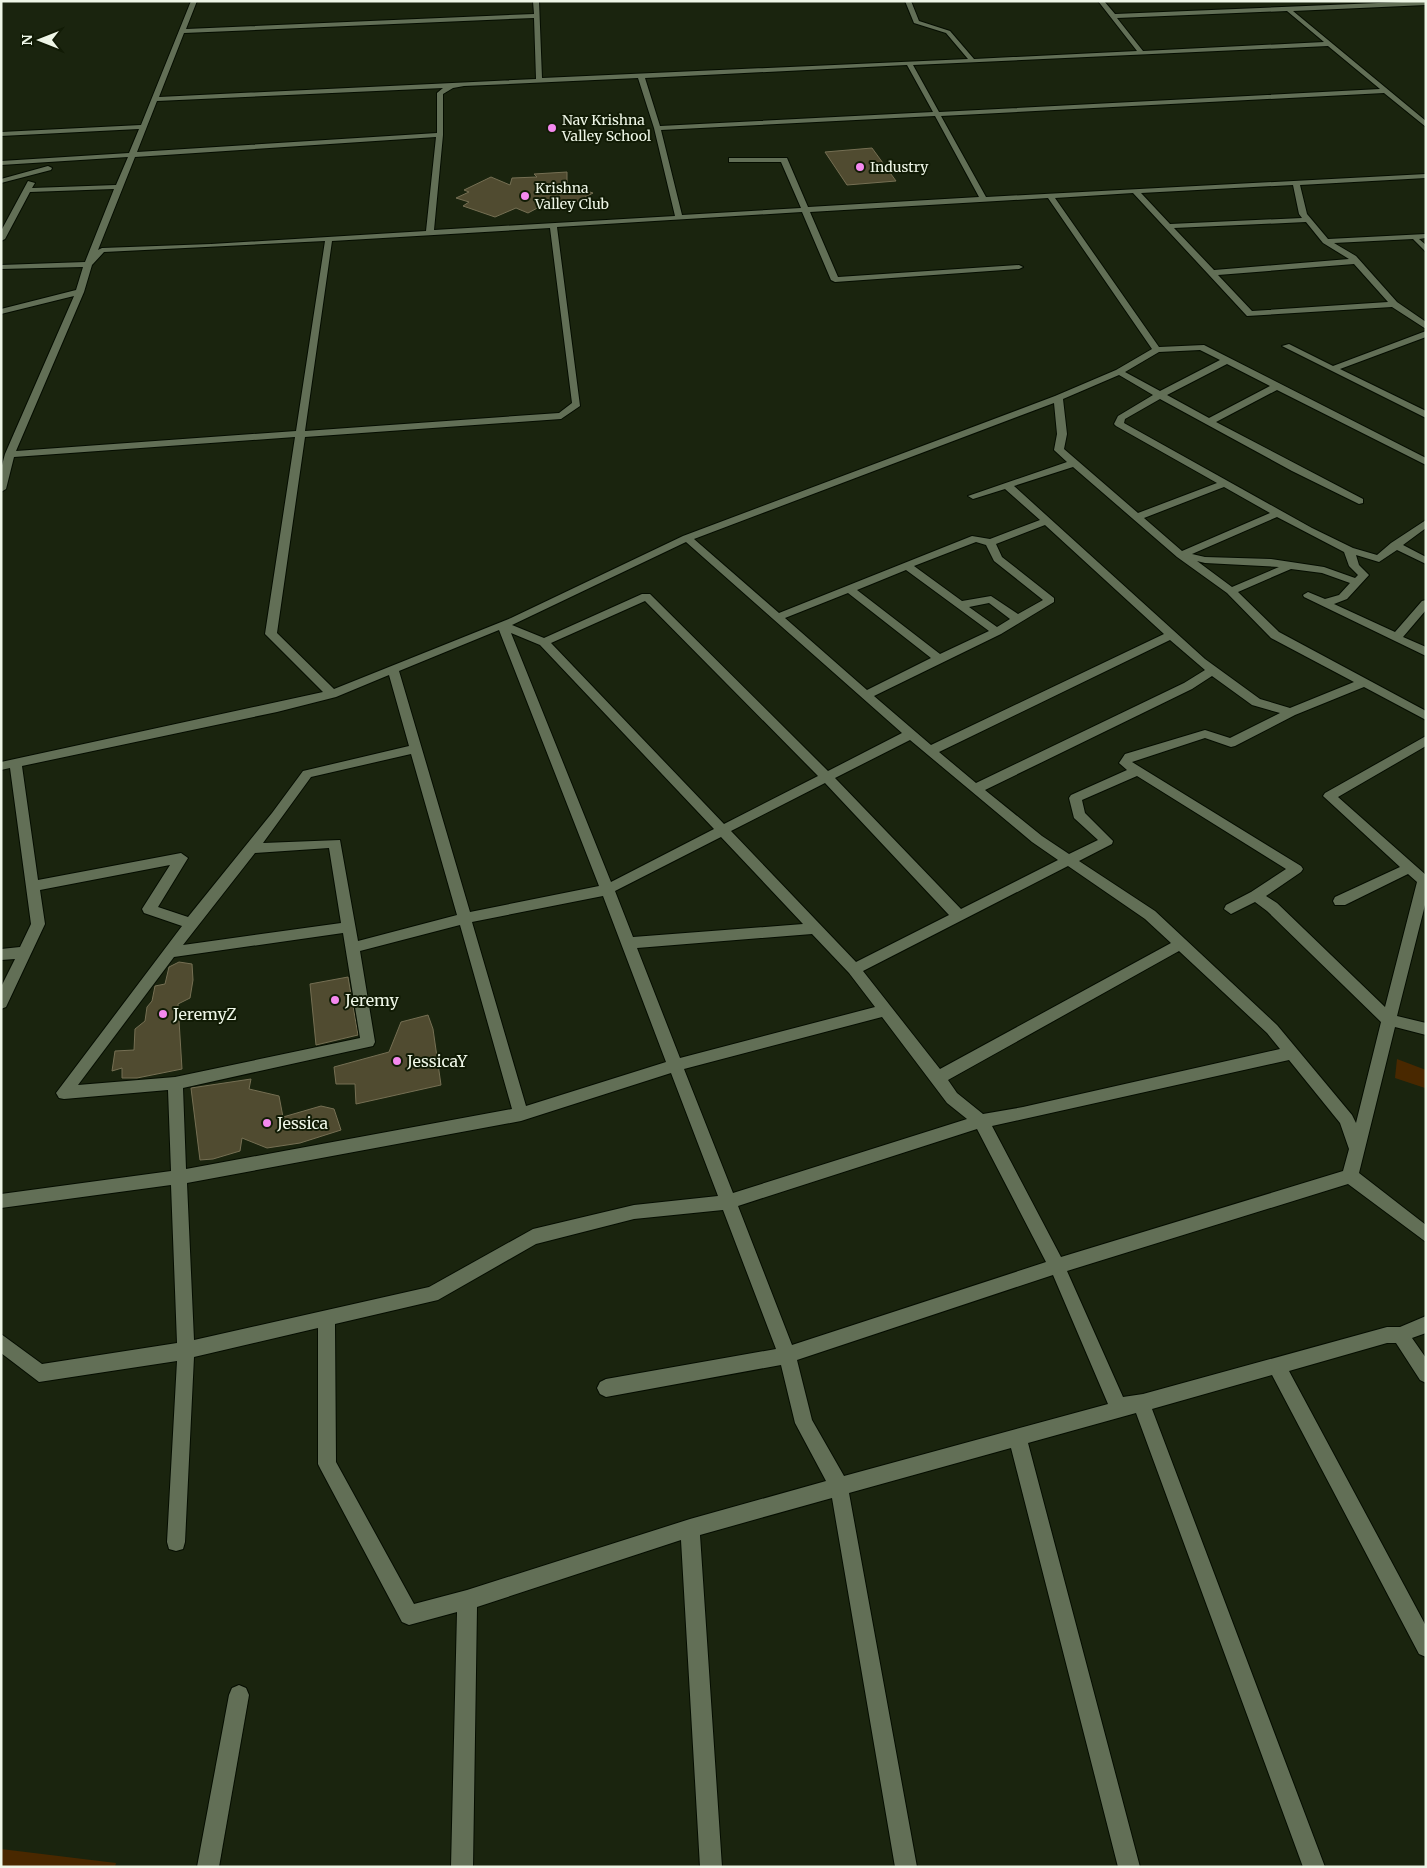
<svg xmlns="http://www.w3.org/2000/svg" width="1427" height="1868" font-family="Merriweather,serif">
  <style>
    .green { fill: #492800 }
    .building { fill: #504b30; stroke: #756f53 }
    .lines { fill: none; stroke-linecap: round; stroke-linejoin: round }
    .minor-casing { stroke: #050d00; stroke-width: 2 }
    .minor { fill: #626f56; fill-rule: evenodd }
    .poi-dot { fill: #f589ef; stroke: #111b05; stroke-width: 2 }
    .labels { text-anchor: middle; dominant-baseline: central; stroke-width: 4; stroke-linejoin: round; paint-order: stroke }
    .far-poi-label { font-size: 14px; fill: #eef6e7; stroke: #111b05; text-anchor: start }
    .poi-label { font-size: 16px; fill: #eef6e7; stroke: #111b05; text-anchor: start }
  </style>
  <rect width="100%" height="100%" fill="#1a240e"/>
  <g class="green">
    <path d="M1397,1059L1426,1070L1425,1088L1395,1078Z"/>
    <path d="M1,1849L116,1863L115,1867H1Z"/>
  </g>
  <g class="building">
    <path d="M872,148L896,181L847,185L825,152Z"/>
    <path d="M567,172V185L593,193L561,210L543,205L528,213L516,208L495,217L463,206L469,202L456,198L469,192L464,190L491,177L510,185L512,178L537,177L534,174Z"/>
    <path d="M179,962L192,964L193,980L190,998L178,1004L182,1069L137,1078H122V1068L112,1071L115,1051L134,1050L135,1029L145,1021L147,1007L152,1001L155,986L165,984L169,967Z"/>
    <path d="M348,977L358,1035L316,1045L310,984Z"/>
    <path d="M428,1015L433,1029L441,1085L356,1104L355,1084H336L334,1067L389,1052L401,1022Z"/>
    <path d="M251,1079L249,1089L279,1096L283,1117L321,1106L334,1109L341,1130L300,1143L267,1148L242,1138L240,1151L213,1159L200,1160L191,1088Z"/>
  </g>
  <g class="lines">
    <g class="minor-casing">
      <g id="minor">
        <path d="M191,1H197L186,29L534,14L533,1H539L542,78L968,59L946,33L914,23L905,1H911L919,21L950,31L974,59L1137,51L1098,1H1104L1115,14L1426,1V5L1293,11L1426,121V127L1384,93L941,116L986,197L1426,174V178L1300,185L1307,214L1328,239L1426,234V238L1419,239L1426,245V252L1413,239L1334,243L1356,256L1397,302L1426,322V329L1392,307L1247,316L1133,193L1055,198L1159,347L1204,345L1426,458V465L1277,390L1216,422L1363,499V503L1359,504L1292,471L1160,399L1125,419L1124,423L1312,528L1353,548L1377,555L1391,543L1426,520V528L1403,545L1426,557V564L1397,550L1379,562L1356,555L1359,565L1369,575L1347,599L1334,604L1395,632L1422,601L1426,600V610L1403,637L1426,647V656L1304,597L1303,595L1308,592L1325,599L1339,595L1350,583L1322,573L1291,569L1238,592L1279,632L1426,711V720L1364,687L1295,715L1235,746L1231,747L1205,738L1132,762L1301,866L1303,869L1301,872L1266,896L1277,903L1385,1007L1417,882L1408,874L1345,905H1335L1333,901L1335,897L1400,867L1323,796L1325,793L1426,736V746L1338,797L1426,875V901L1397,1016L1426,1023V1035L1395,1027L1359,1173L1426,1225V1242L1348,1184L1067,1271L1123,1397L1143,1394L1387,1327H1400L1426,1316V1333L1412,1338L1426,1358V1383L1420,1380L1396,1343H1387L1289,1371L1426,1626V1657L1419,1654L1272,1375L1152,1409L1325,1867H1303L1136,1413L1028,1443L1140,1867H1118L1011,1448L849,1493L917,1867H895L832,1498L700,1535L722,1867H700L681,1540L477,1607L473,1867H451L457,1612L409,1625L402,1622L321,1470L318,1464V1328L194,1357L185,1542L183,1549L176,1551L169,1549L167,1542L177,1361L39,1382L1,1353V1334L42,1364L177,1343L171,1185L1,1208V1194L171,1171L168,1090L64,1099L59,1098L56,1093L182,926L144,913L142,909L170,865L40,890L45,924L6,1007L1,1009V987L15,959L1,960V949L20,947L31,924L10,768L1,770V762L323,692L265,634L295,437L14,457L6,489L1,492V469L5,454L74,296L1,314V309L76,290L83,267L1,269V265L85,262L114,189L30,192L5,239L1,241V231L28,181L35,183L32,188L116,185L128,157L1,165V161L129,153L139,129L1,136V132L141,125ZM1287,11L1324,42L1143,51L1117,18ZM534,18L536,79L159,97L184,33ZM1328,46L1380,89L939,112L913,65ZM907,65L933,112L660,126L645,78ZM638,78L654,128L675,216L434,230L443,135V94L453,88L464,86ZM443,88L437,93V133L137,152L157,101ZM935,116L979,197L808,207L787,158H729V162H781L801,208L682,215L661,130ZM436,137L426,231L211,244L102,248L98,250L135,157ZM1293,185L1299,214L1302,218L1170,224L1141,193ZM1048,198L1152,349L1116,370L1055,396L683,536L511,618L334,689L277,633L305,437L561,419L580,406L557,227L802,212L831,280L835,282L1019,269L1023,267L1019,265L838,277L810,212ZM1306,222L1323,243L1349,259L1214,270L1174,228ZM550,228L572,403L559,413L305,431L332,241ZM325,241L296,431L16,451L84,292L92,265L104,252ZM1354,264L1388,302L1252,311L1218,275ZM1200,350L1220,360L1160,391L1125,372L1159,352ZM1227,364L1270,386L1209,418L1167,395ZM1119,375L1153,395L1118,416L1114,424L1116,426L1217,483L1138,513L1064,449L1067,434L1063,399ZM1054,403L1057,434L1054,450L1067,462L968,496L973,499L1005,489L1040,520L990,539L972,536L779,613L694,539ZM1073,467L1177,557L1227,593L1271,638L1354,682L1290,708L1260,699L1205,659L1014,486ZM1224,487L1270,513L1182,551L1144,518ZM1277,517L1344,552L1349,566L1358,575L1355,578L1324,567L1271,559L1205,557L1192,554ZM1045,525L1164,634L931,745L874,696L1001,634L1054,602V598L1002,557L996,544ZM686,542L902,733L828,771L650,594H642L544,638L512,625ZM976,542L986,545L994,561L1043,600L1018,614L991,596L962,601L914,566ZM1197,561L1205,563L1279,567L1232,587ZM906,570L989,631L940,654L857,590ZM848,593L931,658L867,690L785,618ZM645,601L818,776L724,824L551,643ZM989,603L1010,619L997,627L969,607ZM499,630L599,886L470,912L399,671ZM511,633L540,645L714,829L611,882ZM1170,640L1205,670L1184,683L976,783L939,752ZM389,675L409,746L303,771L272,813L188,917L158,907L188,858L181,853L38,880L22,766L277,712L336,697ZM1212,676L1252,705L1280,713L1230,738L1205,730L1125,754L1119,763L1127,770L1071,795L1069,798L1074,818L1098,840L1069,854L1042,836L985,790L1192,689ZM910,740L1032,842L1058,860L961,909L835,778ZM411,754L457,915L358,941L340,840L263,843L311,777ZM1137,776L1286,869L1251,892L1226,905L1224,909L1231,914L1255,902L1267,911L1381,1022L1356,1123L1352,1115L1277,1025L1155,911L1079,861L1112,844L1113,841L1085,813L1082,800ZM825,783L949,915L856,962L731,831ZM721,837L803,924L633,937L615,891ZM329,848L341,923L183,945L255,853ZM1068,866L1145,919L1171,943L940,1069L863,971ZM603,896L666,1062L526,1106L472,922ZM460,925L512,1109L186,1169L183,1088L373,1046L375,1042L360,951ZM343,933L360,1038L175,1077L78,1085L174,957ZM812,934L849,973L875,1007L680,1058L637,948ZM1179,951L1267,1033L1280,1049L1023,1107L983,1114L957,1093L948,1080ZM882,1017L947,1103L967,1119L733,1193L684,1069ZM1289,1060L1340,1123L1349,1149L1343,1171L1061,1257L992,1126ZM671,1073L718,1196L634,1205L533,1229L429,1287L194,1340L187,1183L521,1121ZM977,1129L1046,1262L792,1345L738,1206ZM723,1210L776,1349L606,1379L600,1382L597,1388L600,1394L606,1397L781,1365L795,1423L826,1481L690,1519L467,1590L414,1604L336,1462L335,1324L438,1300L536,1244L634,1219ZM1053,1275L1108,1404L844,1476L812,1420L797,1360Z"/>
        <path d="M48,166L52,168L51,170L1,183V179Z"/>
        <path d="M1426,331V337L1340,369L1426,411V418L1282,346L1289,344L1333,366Z"/>
        <path d="M239,1685L246,1688L249,1695L219,1867H197L229,1695L232,1688Z"/>
      </g>
    </g>
    <use href="#minor" class="minor"/>
  </g>
  <g class="poi-dot">
    <circle cx="552" cy="128" r="5"/>
    <circle cx="860" cy="167" r="5"/>
    <circle cx="525" cy="196" r="5"/>
    <circle cx="335" cy="1000" r="5"/>
    <circle cx="163" cy="1014" r="5"/>
    <circle cx="397" cy="1061" r="5"/>
    <circle cx="267" cy="1123" r="5"/>
  </g>
  <g class="labels">
    <g class="far-poi-label">
      <text x="562" y="120">Nav Krishna<tspan x="562" dy="16">Valley School</tspan></text>
      <text x="870" y="167">Industry</text>
      <text x="535" y="188">Krishna<tspan x="535" dy="16">Valley Club</tspan></text>
    </g>
    <g class="poi-label">
      <text x="345" y="1000">Jeremy</text>
      <text x="173" y="1014">JeremyZ</text>
      <text x="407" y="1061">JessicaY</text>
      <text x="277" y="1123">Jessica</text>
    </g>
  </g>
  <rect width="1427" height="1868" fill="none" stroke="#eef6e7" stroke-width="5"/>
  <g transform="translate(40 40) rotate(270)" stroke="#111b05" stroke-width="4" paint-order="stroke">
  <path d="M0-4L9 19L0 12L-9 19Z" fill="#eef6e7"/>
  <text y="-8" font-size="14" font-weight="bold" text-anchor="middle" fill="#eef6e7">N</text>
  </g>
</svg>
